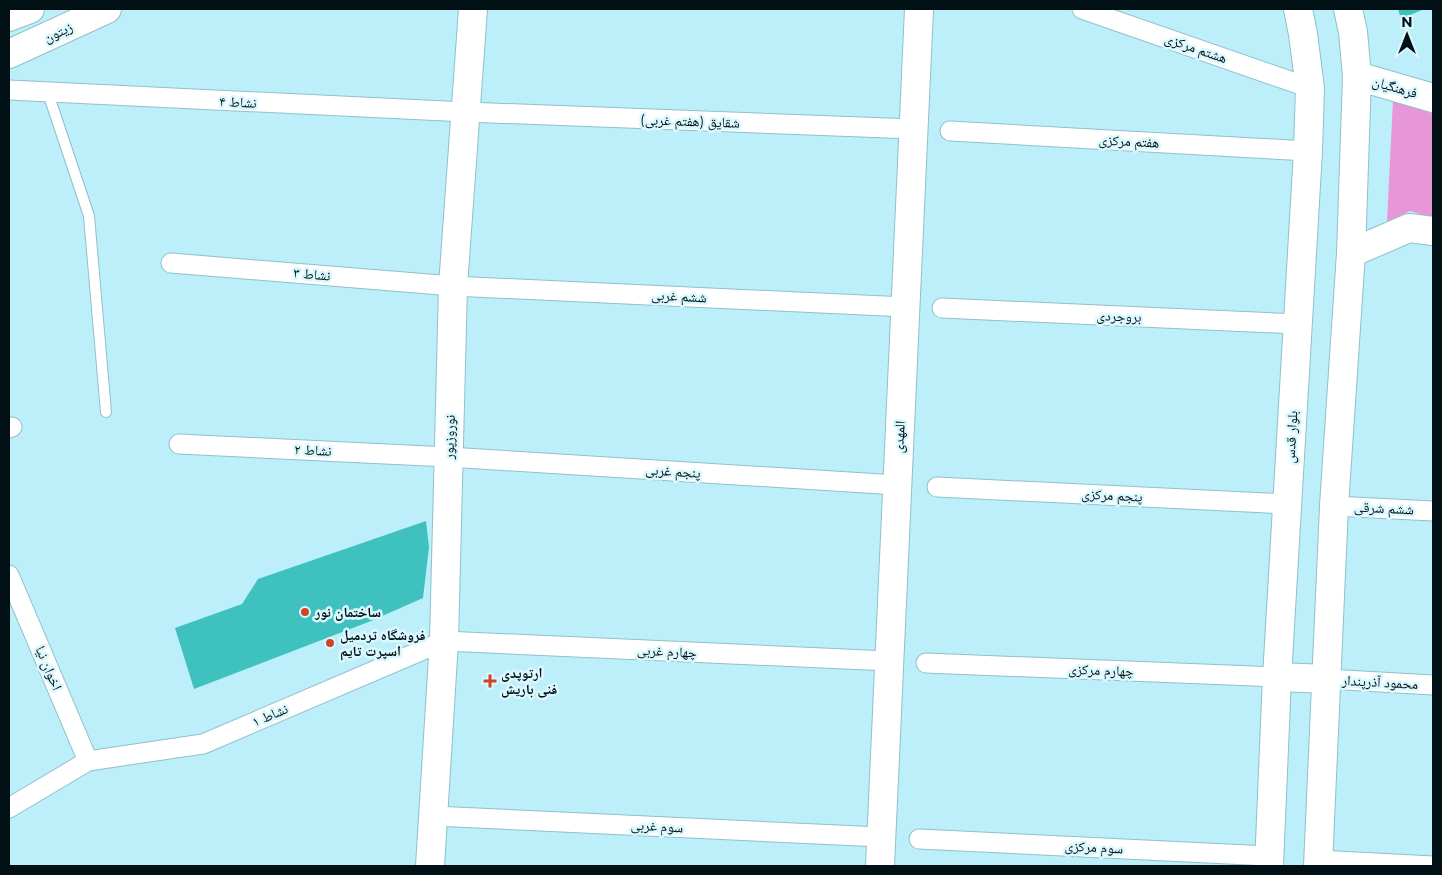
<svg xmlns="http://www.w3.org/2000/svg" width="1442" height="875" font-family="Montserrat,'Noto Naskh Arabic',sans-serif">
  <style>
    .green { fill: #e796d8 }
    .building { fill: #3fc1bf }
    .lines { fill: none; stroke-linecap: round; stroke-linejoin: round }
    .lane-casing { stroke: #90c0cb; stroke-width: 12 }
    .street-casing { stroke: #90c0cb; stroke-width: 21 }
    .secondary-casing { stroke: #90c0cb; stroke-width: 30 }
    .lane { stroke: #fff; stroke-width: 10 }
    .street { stroke: #fff; stroke-width: 19 }
    .secondary { stroke: #fff; stroke-width: 28 }
    .poi-dot { fill: #cf4527; stroke: #dbf8ff; stroke-width: 2 }
    .labels { text-anchor: middle; dominant-baseline: central; stroke-width: 5; stroke-linejoin: round; paint-order: stroke }
    .street-label { font-size: 14px; fill: #011014; stroke: #dbf8ff }
    .poi-label { font-size: 14px; font-weight: bold; fill: #011014; stroke: #dbf8ff; text-anchor: start }
  </style>
  <rect width="100%" height="100%" fill="#bdeffa"/>
  <path class="green" d="M1393,100L1433,114V218L1410,211L1387,222Z"/>
  <g class="building">
    <path d="M1398,9H1424L1401,19Z"/>
    <path d="M426,521L429,547L423,598L371,621L194,689L175,628L242,604L258,579Z"/>
  </g>
  <g class="lines">
    <g class="lane-casing">
      <path id="lane" d="M48,93L89,216L106,412"/>
    </g>
    <g class="street-casing">
      <g id="street">
        <path d="M1082,9L1310,88"/>
        <path d="M9,90L466,112L914,129"/>
        <path d="M950,131L1308,151"/>
        <path d="M171,263L453,286L906,307"/>
        <path d="M942,308L1297,324"/>
        <path d="M9,428L12,427"/>
        <path d="M179,444L448,457L897,485"/>
        <path d="M937,487L1288,504"/>
        <path d="M1334,506L1433,511"/>
        <path d="M9,575L88,761"/>
        <path d="M926,663L1277,677"/>
        <path d="M1327,679L1433,685"/>
        <path d="M9,808L88,761L203,744L444,641L889,661"/>
        <path d="M433,816L881,837"/>
        <path d="M919,839L1269,856"/>
        <path d="M1318,860L1433,866"/>
      </g>
    </g>
    <g class="secondary-casing">
      <g id="secondary">
        <path d="M9,17L30,9"/>
        <path d="M9,54L107,9"/>
        <path d="M1357,76L1433,98"/>
        <path d="M1351,253L1409,228L1433,231"/>
        <path d="M1277,677L1327,679"/>
        <path d="M430,866L444,641L453,286L473,9"/>
        <path d="M880,866L919,9"/>
        <path d="M1269,866L1277,677L1308,151L1310,88L1303,34L1298,9"/>
        <path d="M1318,866L1334,506L1351,253L1357,76L1353,32L1348,9"/>
      </g>
    </g>
    <use href="#lane" class="lane"/>
    <use href="#street" class="street"/>
    <use href="#secondary" class="secondary"/>
  </g>
  <g class="poi-dot">
    <circle cx="305" cy="612" r="5"/>
    <circle cx="330" cy="643" r="5"/>
    <path d="M487.5 673.5h5v5h5v5h-5v5h-5v-5h-5v-5h5z"/>
  </g>
  <g class="labels">
    <g class="street-label">
      <text transform="translate(58 32) rotate(-25)">زیتون</text>
      <text transform="translate(1196 48) rotate(19)">هشتم مرکزی</text>
      <text transform="translate(1395 87) rotate(16)">فرهنگیان</text>
      <text transform="translate(238 102) rotate(3)">نشاط ۴</text>
      <text transform="translate(690 121) rotate(2)">شقایق (هفتم غربی)</text>
      <text transform="translate(1129 141) rotate(3)">هفتم مرکزی</text>
      <text transform="translate(312 274) rotate(5)">نشاط ۳</text>
      <text transform="translate(679 296) rotate(3)">ششم غربی</text>
      <text transform="translate(1119 316) rotate(2)">بروجردی</text>
      <text transform="translate(449 437) rotate(-88)">نوروزپور</text>
      <text transform="translate(899 437) rotate(-87)">المهدی</text>
      <text transform="translate(1291 437) rotate(-87)">بلوار قدس</text>
      <text transform="translate(313 450) rotate(3)">نشاط ۲</text>
      <text transform="translate(673 471) rotate(4)">پنجم غربی</text>
      <text transform="translate(1112 495) rotate(3)">پنجم مرکزی</text>
      <text transform="translate(1384 508) rotate(3)">ششم شرقی</text>
      <text transform="translate(667 651) rotate(3)">چهارم غربی</text>
      <text transform="translate(49 668) rotate(67)">اخوان نیا</text>
      <text transform="translate(1101 670) rotate(2)">چهارم مرکزی</text>
      <text transform="translate(1380 682) rotate(3)">محمود آذرپندار</text>
      <text transform="translate(270 715) rotate(-23)">نشاط ۱</text>
      <text transform="translate(657 826) rotate(3)">سوم غربی</text>
      <text transform="translate(1094 847) rotate(3)">سوم مرکزی</text>
    </g>
    <g class="poi-label">
      <text x="315" y="612">ساختمان نور</text>
      <text x="340" y="635">فروشگاه تردمیل<tspan x="340" dy="16">اسپرت تایم</tspan></text>
      <text x="501" y="673">ارتوپدی<tspan x="501" dy="16">فنی باریش</tspan></text>
    </g>
  </g>
  <rect width="1442" height="875" fill="none" stroke="#011014" stroke-width="20"/>
  <g transform="translate(1407 35)" stroke="#dbf8ff" stroke-width="4" paint-order="stroke">
  <path d="M0-4L9 19L0 12L-9 19Z" fill="#011014"/>
  <text y="-8" font-size="14" font-weight="bold" text-anchor="middle" fill="#011014">N</text>
  </g>
</svg>
